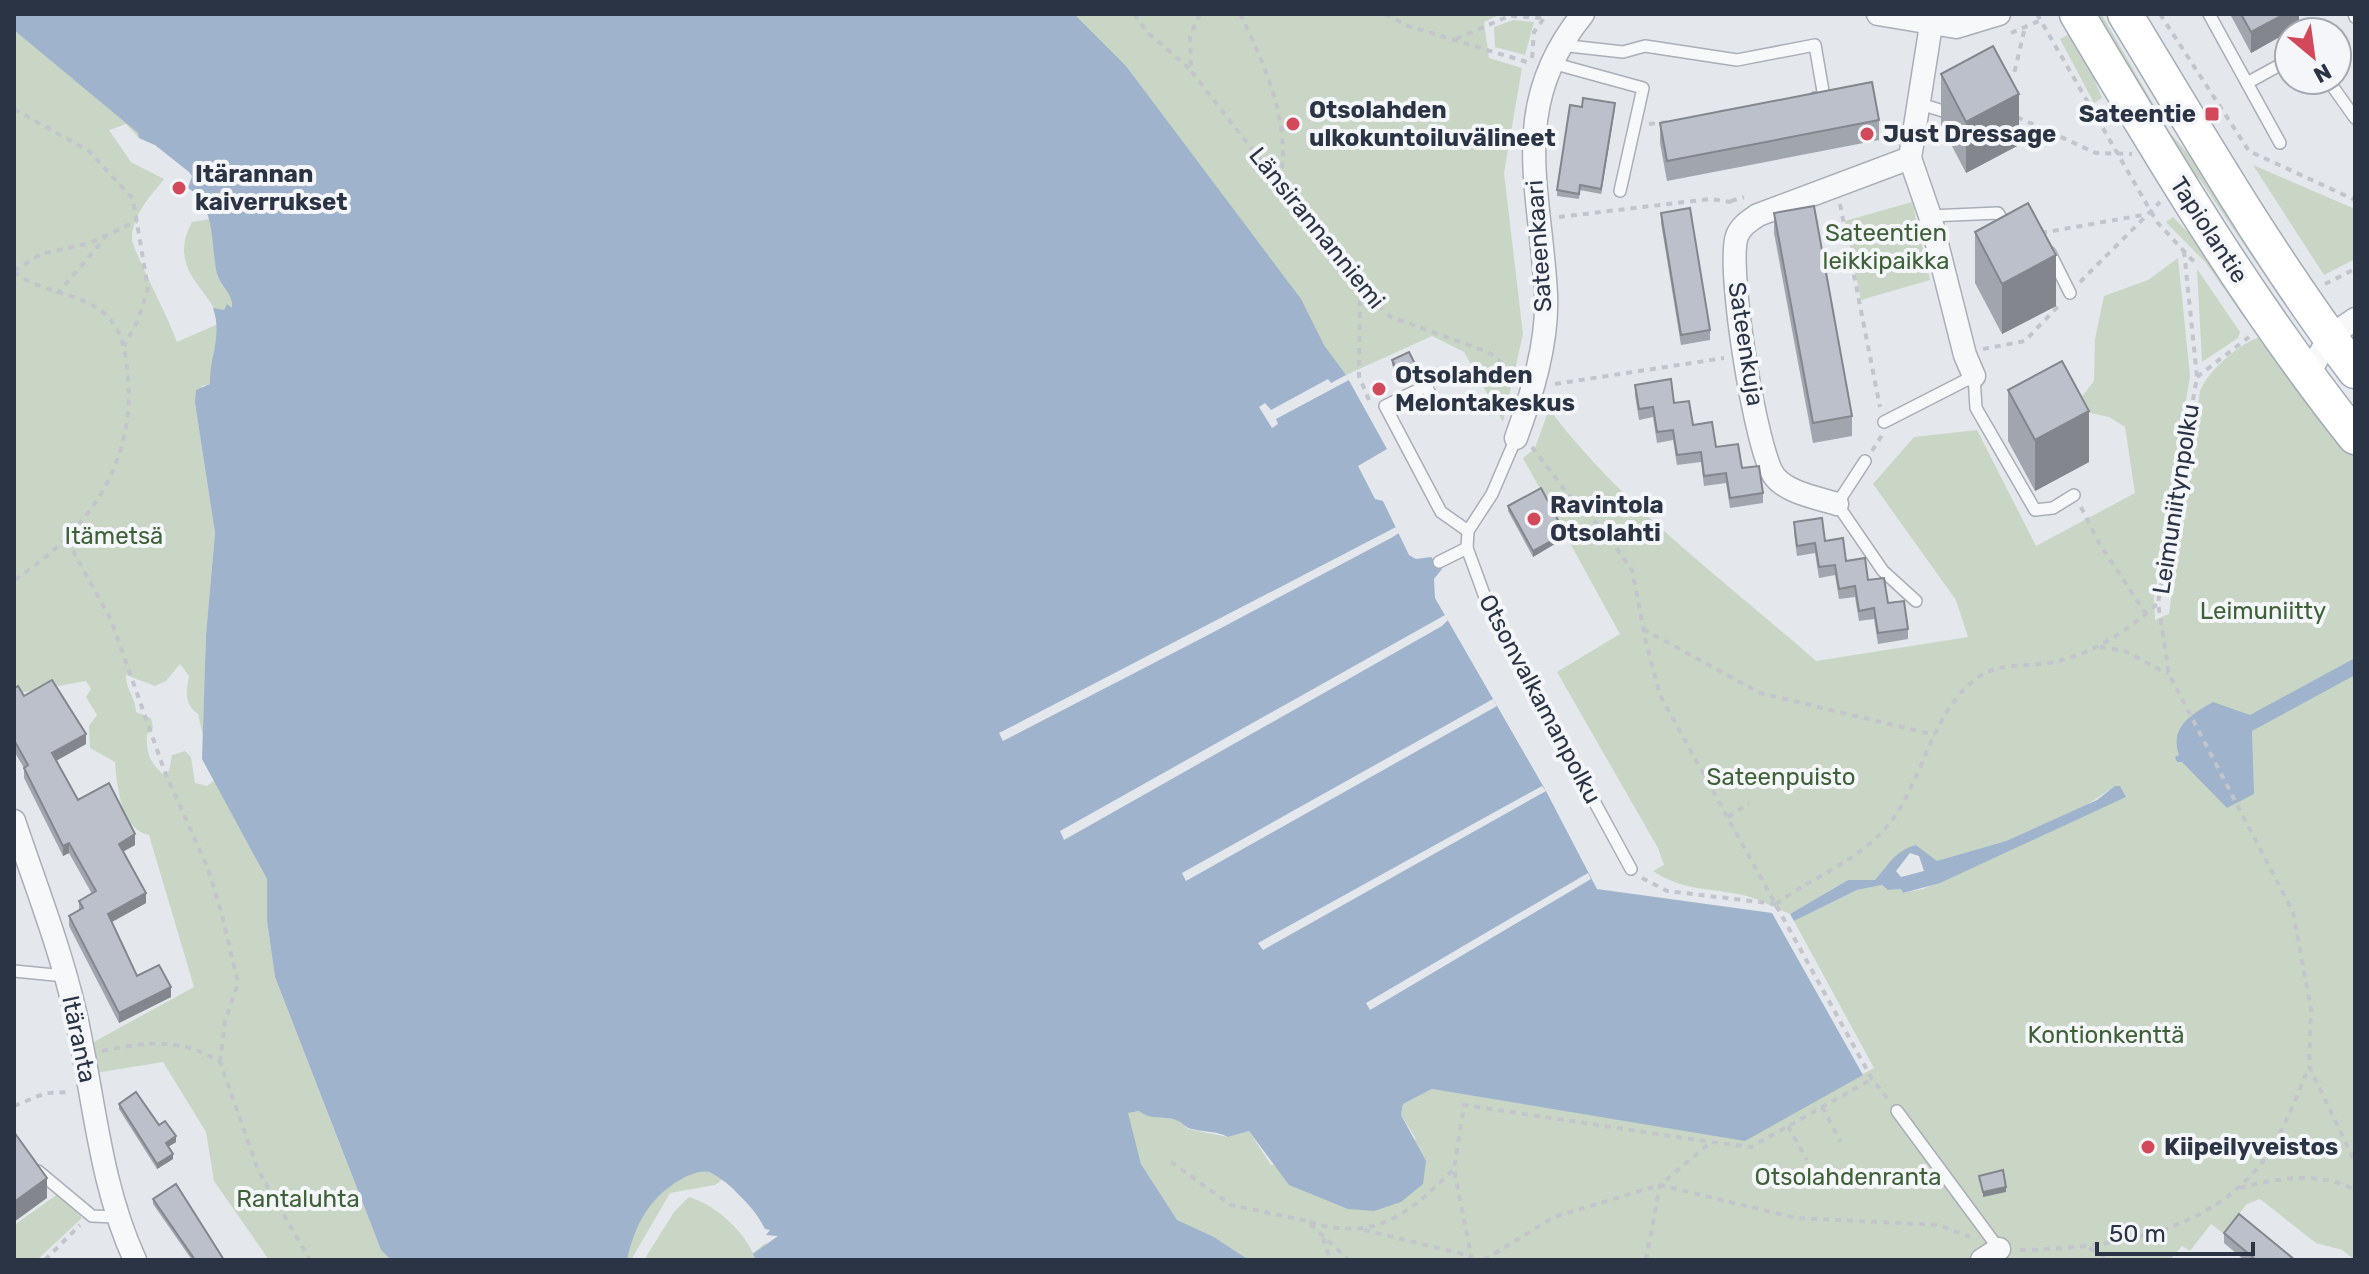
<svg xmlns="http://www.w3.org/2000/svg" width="2369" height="1274" font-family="Rubik,sans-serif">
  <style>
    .green { fill: #c9d6c5 }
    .water { fill: #9fb4cc; fill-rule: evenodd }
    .pier { fill: #e4e7ec }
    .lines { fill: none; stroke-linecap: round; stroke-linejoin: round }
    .service-casing { stroke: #a9aeb7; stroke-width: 14 }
    .minor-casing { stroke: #a9aeb7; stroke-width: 25 }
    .primary-casing { stroke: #a3abb8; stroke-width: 37 }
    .path { stroke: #c2c5cb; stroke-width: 4; stroke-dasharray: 6 6; stroke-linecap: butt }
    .service { stroke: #f7f8fa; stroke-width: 11 }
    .minor { stroke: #f7f8fa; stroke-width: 22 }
    .primary { stroke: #fff; stroke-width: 34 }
    .wall { fill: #a1a5ae }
    .shaded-wall { fill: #83868d }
    .building { fill: #bbc0ca; stroke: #83868d; stroke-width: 2 }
    .poi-dot { fill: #d1495b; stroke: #f4f6f9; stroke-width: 3 }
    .labels { text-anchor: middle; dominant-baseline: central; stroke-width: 8; stroke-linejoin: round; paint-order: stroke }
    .poi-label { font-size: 24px; font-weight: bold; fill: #2b3445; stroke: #f4f6f9; text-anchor: start }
    .street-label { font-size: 24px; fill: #2b3445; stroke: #f4f6f9 }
    .park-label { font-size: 24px; fill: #3f6138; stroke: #f4f6f9 }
  </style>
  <rect width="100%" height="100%" fill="#e4e7ec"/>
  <g class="green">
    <path d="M165,14L155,145L139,138L126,124L109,130L131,162L164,179C151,196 132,214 132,239C133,251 170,320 177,342L218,324C219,293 164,274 192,222L210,219L197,196L242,171L234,379L202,386L195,403L215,533L206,634L203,736L198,714C184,704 186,692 189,676L180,664L166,681L155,686L126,675C125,688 136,698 136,712L151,718L153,728L147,734C146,752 149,762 163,774L169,771L172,755L185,751L191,757L195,783L207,786L215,780L267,879V921L275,977L381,1250L391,1260H269L214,1181L206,1132L163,1062L95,1073L90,1044L194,987L149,835C121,829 117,787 115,762L90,748L89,726L97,715L86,697L91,689L86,681L14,694V30L19,34Z"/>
    <path d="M1064,14H1501L1484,22L1489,58L1522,68L1504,173L1523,334L1503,422L1464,352L1432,336L1346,375Z"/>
    <path d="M2102,15L2170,133L2199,166L2288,297L2282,301L2201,181L2174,152L2095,20Z"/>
    <path d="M1513,20L1534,22L1525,55L1495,47L1494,27Z"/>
    <path d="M2075,31L2102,98L2094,103L2060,39Z"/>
    <path d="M2253,165L2355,209V259L2324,275Z"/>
    <path d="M1912,202L1930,280L1861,300L1845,221Z"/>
    <path d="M2173,217L2211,256L2253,323L2245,319L2206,263L2166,222Z"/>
    <path d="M2178,258L2190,376L2154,599L2155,620L2169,614L2200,391C2209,369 2243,340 2266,335L2355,455V1260L2342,1250L2316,1243L2260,1199L2247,1204L2223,1233L2211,1224L2190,1251L2182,1246L2170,1260H1249L1214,1237L1177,1221L1141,1164L1127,1113L1139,1111L1177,1120L1188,1129L1228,1137L1249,1131L1271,1165L1416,1139L1401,1115L1403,1104L1432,1089L1745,1140L1874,1068L1794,921L1857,890L1882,885L1888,890L1901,889L1903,893L1923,889L2125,797L2109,790L2085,806L2006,841L1937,862L1916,845L1875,880H1848L1790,914C1775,908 1759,899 1743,895C1710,888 1683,891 1653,871L1664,865L1658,848L1557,672L1620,634L1523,458L1535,448L1549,409C1622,506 1725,581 1816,661L1968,637L1956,600L1873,484L1914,437L1977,430L2036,546L2135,493L2125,427L2109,417L2086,412L2080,399L2094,381L2095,339L2104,296L2148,280Z"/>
    <path d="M2197,269L2240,332L2238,338L2202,362Z"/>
    <path d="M678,1165L727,1176L715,1185L670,1193L631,1260H617L621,1239Z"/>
    <path d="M58,1194L82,1218L38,1259L14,1260V1225Z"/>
    <path d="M689,1197C715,1205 741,1228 753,1253L767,1242L763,1252L769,1260H644L674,1212Z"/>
  </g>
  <g class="water">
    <path d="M14,14H1074L1126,66L1301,299L1324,345L1346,375L1387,449L1358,466L1375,499L1383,501L1409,555L1416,559L1431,557L1442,569L1434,579L1435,598L1546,791L1597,889L1772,913L1863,1075L1745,1141L1432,1089L1403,1104L1401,1115L1426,1161L1423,1184L1401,1202L1374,1211L1348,1209L1289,1185L1249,1131L1228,1137C1217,1131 1204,1132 1192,1129C1185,1128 1182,1122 1176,1120C1162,1115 1152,1121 1139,1111L1128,1113L1141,1164L1177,1220L1214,1237L1249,1260H756L753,1254L778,1236L766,1235L770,1230L765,1229C758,1215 750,1206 739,1195C732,1187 719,1176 709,1172C702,1170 692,1174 685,1177C651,1195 635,1223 627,1260H391L381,1250L275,977L267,921V879L202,759L206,634L215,533L195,403L196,390L210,384C209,357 223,337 213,308L224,310L227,304L232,308V302C229,290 218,283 216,269C211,242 215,204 188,188L192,176L189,172L155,145L139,138L138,133L14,30Z"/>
    <path d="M2355,658V675L2252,731L2254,794L2227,808L2182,762H2177L2175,757L2179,755C2169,727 2192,714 2213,702L2250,715Z"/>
    <path d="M2115,786H2120L2126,797L1940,883L1903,893L1901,889L1888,890L1882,885L1857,890L1794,921L1790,914L1848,880H1875C1889,864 1895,851 1916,845L1937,861L2006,841L2097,800ZM1910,853L1919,856L1924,871L1901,877L1896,871Z"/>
  </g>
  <g class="pier">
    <path d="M1346,375L1349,380L1276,419L1278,424L1272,428L1259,407L1265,403L1271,410L1328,379L1331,383Z"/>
    <path d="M1396,527L1399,533L1391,538L1206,636L1003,741L999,733Z"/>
    <path d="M1445,615L1448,620L1442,626L1064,840L1060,831Z"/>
    <path d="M1493,699L1497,706L1186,881L1182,873Z"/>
    <path d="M1542,786L1546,791L1263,950L1258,943Z"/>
    <path d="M1588,873L1591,879L1370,1010L1366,1003Z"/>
  </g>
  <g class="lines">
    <g class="service-casing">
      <g id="service">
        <path d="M2209,14L2280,143"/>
        <path d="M2354,14L2355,17"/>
        <path d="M1560,45L1623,52L1645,46L1737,60L1815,45L1824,97L1815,98"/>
        <path d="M1552,63L1643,88L1620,191"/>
        <path d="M2328,80L2355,118"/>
        <path d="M2247,83L2289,60"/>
        <path d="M1917,103L1943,111L1953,106"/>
        <path d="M1930,216L1998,213L2008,229"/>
        <path d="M2050,253L2070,293"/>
        <path d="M1434,401L1426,386L1385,406L1441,512L1468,531"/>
        <path d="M1884,422L1974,376L1976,408L2035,510L2053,508L2074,495"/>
        <path d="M1516,438L1492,494L1468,531L1467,548L1489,608L1631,869"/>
        <path d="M1865,461L1837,504L1883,571L1916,601"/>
        <path d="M1439,562L1467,548"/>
        <path d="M14,971L65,976"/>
        <path d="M1897,1111L1999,1249"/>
        <path d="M38,1171L92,1216L117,1217"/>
      </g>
    </g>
    <g class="minor-casing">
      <g id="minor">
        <path d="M1878,14L1956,27L1999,14"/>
        <path d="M1931,25L1910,158L1930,216L1965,355L1974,376"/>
        <path d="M2309,374L2329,337L2355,319"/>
        <path d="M1516,438C1532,394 1548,343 1546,295C1541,190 1507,107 1583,14"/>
        <path d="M1837,504C1818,498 1788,493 1775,477C1756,454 1726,266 1737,236C1741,226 1749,221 1758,215L1910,158"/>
        <path d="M14,821C35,884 60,947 75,1012C94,1095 99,1182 135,1260"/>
        <path d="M1982,1260L1999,1249"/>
      </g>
    </g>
    <g class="primary-casing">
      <g id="primary">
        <path d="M2077,14C2163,159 2250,305 2355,437"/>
        <path d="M2125,14C2199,136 2269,257 2355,371"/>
      </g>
    </g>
    <g class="path">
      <path d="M1134,14L1147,32L1190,69"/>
      <path d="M1200,14L1190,36L1191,71L1359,286L1391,317L1488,352L1514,372"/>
      <path d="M1240,14C1265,64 1292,126 1280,182"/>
      <path d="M1385,14L1408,26L1530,63"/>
      <path d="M2037,14L2157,222L2196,264"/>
      <path d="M2160,14L2249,151L2355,200"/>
      <path d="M2011,33L2041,20"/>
      <path d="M1456,39L1509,16L1545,18"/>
      <path d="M1532,58L1534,32L1547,14"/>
      <path d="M2005,78L2014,74L2025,27"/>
      <path d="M14,109L89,151L133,199L148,289L137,322L124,346"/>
      <path d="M1720,112L1754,107"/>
      <path d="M2017,117L2096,153L2132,154"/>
      <path d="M1649,124L1668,122"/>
      <path d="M1731,201L1744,197"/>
      <path d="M1840,204L1880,407"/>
      <path d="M1559,217L1710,199L1732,202"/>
      <path d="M2041,233L2143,215"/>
      <path d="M2184,251L2197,377L2158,603L2169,674L2293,912L2311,1009L2309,1066L2355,1162"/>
      <path d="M14,271L41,254L90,243L137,221"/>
      <path d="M14,272C42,294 83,292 107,316C124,333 126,356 128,379C135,466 85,534 14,580"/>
      <path d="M2080,282L2160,202"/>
      <path d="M2325,284L2355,269"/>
      <path d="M1360,288L1359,376L1371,405"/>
      <path d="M57,294L105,238"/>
      <path d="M1983,349L2025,341L2061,303"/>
      <path d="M2197,377L2249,337"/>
      <path d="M1555,384L1724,358"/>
      <path d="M1532,447L1568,494L1605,532L1632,570L1646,643L1660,695L1872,1079L1888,1099"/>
      <path d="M1872,451L1882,435"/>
      <path d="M2081,507L2099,543L2146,614"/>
      <path d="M67,540L111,620L166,775L207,866L221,911L238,983L225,1021L220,1062"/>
      <path d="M1643,629L1760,693L1935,735"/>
      <path d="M2100,647L2125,651L2168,674"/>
      <path d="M1728,817L1749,803"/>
      <path d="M1642,878L1667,891L1776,904"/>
      <path d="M1776,904C1812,877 1861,860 1890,823C1924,779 1931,712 1977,678C1999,661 2028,668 2054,662C2094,653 2128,631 2158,603"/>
      <path d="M102,1051C146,1042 180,1037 220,1062L258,1170L310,1260"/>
      <path d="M14,1106L46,1093L69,1092"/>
      <path d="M1822,1107L1841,1142"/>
      <path d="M1788,1126L1807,1160"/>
      <path d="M1171,1162L1231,1205L1307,1221L1349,1260"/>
      <path d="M2240,1188C2276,1178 2321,1171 2355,1190"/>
      <path d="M1310,1222C1376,1243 1409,1213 1454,1169"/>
      <path d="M1364,1230L1471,1256"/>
      <path d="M1323,1238L1330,1260"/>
      <path d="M2089,1248L2111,1260"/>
      <path d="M2020,1250C2105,1248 2203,1236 2260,1165C2282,1136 2296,1099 2309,1066"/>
      <path d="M45,1260L80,1225"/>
      <path d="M1472,1260L1454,1169L1464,1105L1711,1142"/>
      <path d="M1484,1260L1554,1217L1660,1185L1796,1218L1939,1225L1970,1237"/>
      <path d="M1646,1260L1660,1185L1711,1142L1751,1147L1872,1079"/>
    </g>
    <use href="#service" class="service"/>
    <use href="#minor" class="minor"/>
    <use href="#primary" class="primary"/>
  </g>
  <g class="wall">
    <path d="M2230,14H2299V26L2251,53Z"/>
    <path d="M1941,74L2019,145L1966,173L1941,125Z"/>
    <path d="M1582,107L1615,108L1601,194L1580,190L1579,199L1557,196V190Z"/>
    <path d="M1879,120V140L1667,181L1660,143V123Z"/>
    <path d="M1661,213L1710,330V340L1681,345L1661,223Z"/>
    <path d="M1774,213L1852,416V436L1813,443L1774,233Z"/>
    <path d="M1975,232L2056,306L2002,334L1975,283Z"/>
    <path d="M1392,360L1419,377L1402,386L1392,365Z"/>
    <path d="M1635,385L1674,403L1693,425L1742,468L1763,493V503L1730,508L1726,483L1704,486L1701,462L1677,465L1673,440L1657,443L1653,417L1639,420L1635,395Z"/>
    <path d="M2008,390L2089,462L2035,491L2008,441Z"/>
    <path d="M1508,506L1559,527L1554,530L1558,542L1533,557L1508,511Z"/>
    <path d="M1794,522L1825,541L1868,580L1908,629V639L1878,644L1874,619L1859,621L1855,597L1839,599L1835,575L1819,578L1815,553L1797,556L1794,533Z"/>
    <path d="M14,688L86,744L56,761L78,800L135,845L123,851L146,903L112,922L137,976L171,997L119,1023L69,926V916L79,910V901L92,894L69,853L63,856L24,778V768L14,751Z"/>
    <path d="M119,1104L159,1125L176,1142L168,1147L173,1159L157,1169L119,1109Z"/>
    <path d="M153,1199L224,1260H192L153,1204Z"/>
    <path d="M2224,1233L2295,1260H2244L2224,1243Z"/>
  </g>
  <g class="shaded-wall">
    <path d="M2285,14H2299V26L2251,53V32Z"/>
    <path d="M2019,94V145L1966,173V122Z"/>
    <path d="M1615,103V108L1601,194V189Z"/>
    <path d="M2056,255V306L2002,334V284Z"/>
    <path d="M1419,372V377L1402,386V381Z"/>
    <path d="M2089,411V462L2035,491V440Z"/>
    <path d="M1559,522V527L1552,531V526Z"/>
    <path d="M1558,537V542L1533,557V551Z"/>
    <path d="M86,734V744L52,763V753Z"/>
    <path d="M135,834V845L119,854V844Z"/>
    <path d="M69,843V853L63,856V846Z"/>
    <path d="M146,893V903L108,924V914Z"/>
    <path d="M171,987V997L119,1023V1013Z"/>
    <path d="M176,1136V1142L166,1148V1143Z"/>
    <path d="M173,1154V1159L157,1169V1164Z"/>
    <path d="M47,1178V1198L14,1222V1202Z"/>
    <path d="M2006,1187V1192L1983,1197V1192Z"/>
  </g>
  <g class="building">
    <path d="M2241,14H2285L2251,32Z"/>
    <path d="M1993,46L2019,94L1966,122L1941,74Z"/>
    <path d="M1872,82L1879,120L1667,161L1660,123Z"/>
    <path d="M1583,98L1615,103L1601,189L1580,185L1579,194L1557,190L1570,105L1582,107Z"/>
    <path d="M2028,203L2056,255L2002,284L1975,232Z"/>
    <path d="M1814,206L1852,416L1813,423L1774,213Z"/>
    <path d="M1690,208L1710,330L1681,335L1661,213Z"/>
    <path d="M1409,352L1419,372L1402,381L1392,360Z"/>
    <path d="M2062,361L2089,411L2035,440L2008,390Z"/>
    <path d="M1671,379L1674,403L1689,401L1693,425L1712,422L1716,447L1738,444L1742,468L1759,466L1763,493L1730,498L1726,473L1704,476L1701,452L1677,455L1673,430L1657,432L1653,407L1639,409L1635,385Z"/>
    <path d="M1541,488L1559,522L1552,526L1558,537L1533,551L1508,506Z"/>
    <path d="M1822,518L1825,541L1843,538L1846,561L1865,558L1868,580L1884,578L1888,603L1904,601L1908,629L1878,633L1874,608L1859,611L1855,586L1839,589L1835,565L1819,567L1815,543L1797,546L1794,522Z"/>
    <path d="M52,680L86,734L52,753L78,800L109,783L135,834L119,844L146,893L108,914L137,976L159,965L171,987L119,1013L69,916L83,908L79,901L96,891L69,843L63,846L24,768L28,765L14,740V688L18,686L24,696Z"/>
    <path d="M136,1092L159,1125L165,1121L176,1136L166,1143L173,1154L157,1164L119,1104Z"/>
    <path d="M14,1132L47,1178L14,1202Z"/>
    <path d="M2003,1170L2006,1187L1983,1192L1979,1176Z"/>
    <path d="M176,1184L224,1260H195L153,1199Z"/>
    <path d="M2239,1214L2295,1260H2256L2224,1233Z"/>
  </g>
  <g class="poi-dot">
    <rect x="2204" y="106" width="16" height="16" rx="4"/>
    <circle cx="1293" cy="124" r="8"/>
    <circle cx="1867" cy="134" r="8"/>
    <circle cx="179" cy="188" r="8"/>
    <circle cx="1379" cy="389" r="8"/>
    <circle cx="1534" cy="519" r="8"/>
    <circle cx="2148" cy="1147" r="8"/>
  </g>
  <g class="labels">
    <g class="poi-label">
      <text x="1309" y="110">Otsolahden<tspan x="1309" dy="28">ulkokuntoiluvälineet</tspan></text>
      <text x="2196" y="114" text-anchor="end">Sateentie</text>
      <text x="1883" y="134">Just Dressage</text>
      <text x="195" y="174">Itärannan<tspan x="195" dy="28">kaiverrukset</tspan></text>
      <text x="1395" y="375">Otsolahden<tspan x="1395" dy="28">Melontakeskus</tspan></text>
      <text x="1550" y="505">Ravintola<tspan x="1550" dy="28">Otsolahti</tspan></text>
      <text x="2164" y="1147">Kiipeilyveistos</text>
    </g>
    <g class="street-label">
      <text transform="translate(1317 228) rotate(51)">Länsirannanniemi</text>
      <text transform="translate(2209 230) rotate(57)">Tapiolantie</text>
      <text transform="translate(1539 246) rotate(-94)">Sateenkaari</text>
      <text transform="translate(1746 344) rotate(81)">Sateenkuja</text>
      <text transform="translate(2176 499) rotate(-81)">Leimuniitynpolku</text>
      <text transform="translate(1540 699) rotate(62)">Otsonvalkamanpolku</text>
      <text transform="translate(79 1039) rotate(78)">Itäranta</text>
    </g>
    <g class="park-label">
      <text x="1886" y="233">Sateentien<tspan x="1886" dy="28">leikkipaikka</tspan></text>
      <text x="114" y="536">Itämetsä</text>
      <text x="2263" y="611">Leimuniitty</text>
      <text x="1781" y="777">Sateenpuisto</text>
      <text x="2106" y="1035">Kontionkenttä</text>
      <text x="1848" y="1177">Otsolahdenranta</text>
      <text x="298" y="1199">Rantaluhta</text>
    </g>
  </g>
  <rect width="2369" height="1274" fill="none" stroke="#2b3445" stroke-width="32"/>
  <g transform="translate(2313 56) rotate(151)"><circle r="38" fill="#f4f6f9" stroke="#a4a8b1" stroke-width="2"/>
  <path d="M0-6L14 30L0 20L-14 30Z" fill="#d1495b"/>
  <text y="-12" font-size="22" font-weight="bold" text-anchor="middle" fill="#2b3445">N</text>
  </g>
  <path d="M2097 1242v12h156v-12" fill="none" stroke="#2b3445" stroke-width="4"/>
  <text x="2109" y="1242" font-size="24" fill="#2b3445" stroke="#f4f6f9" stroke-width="6" paint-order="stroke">50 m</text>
</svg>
